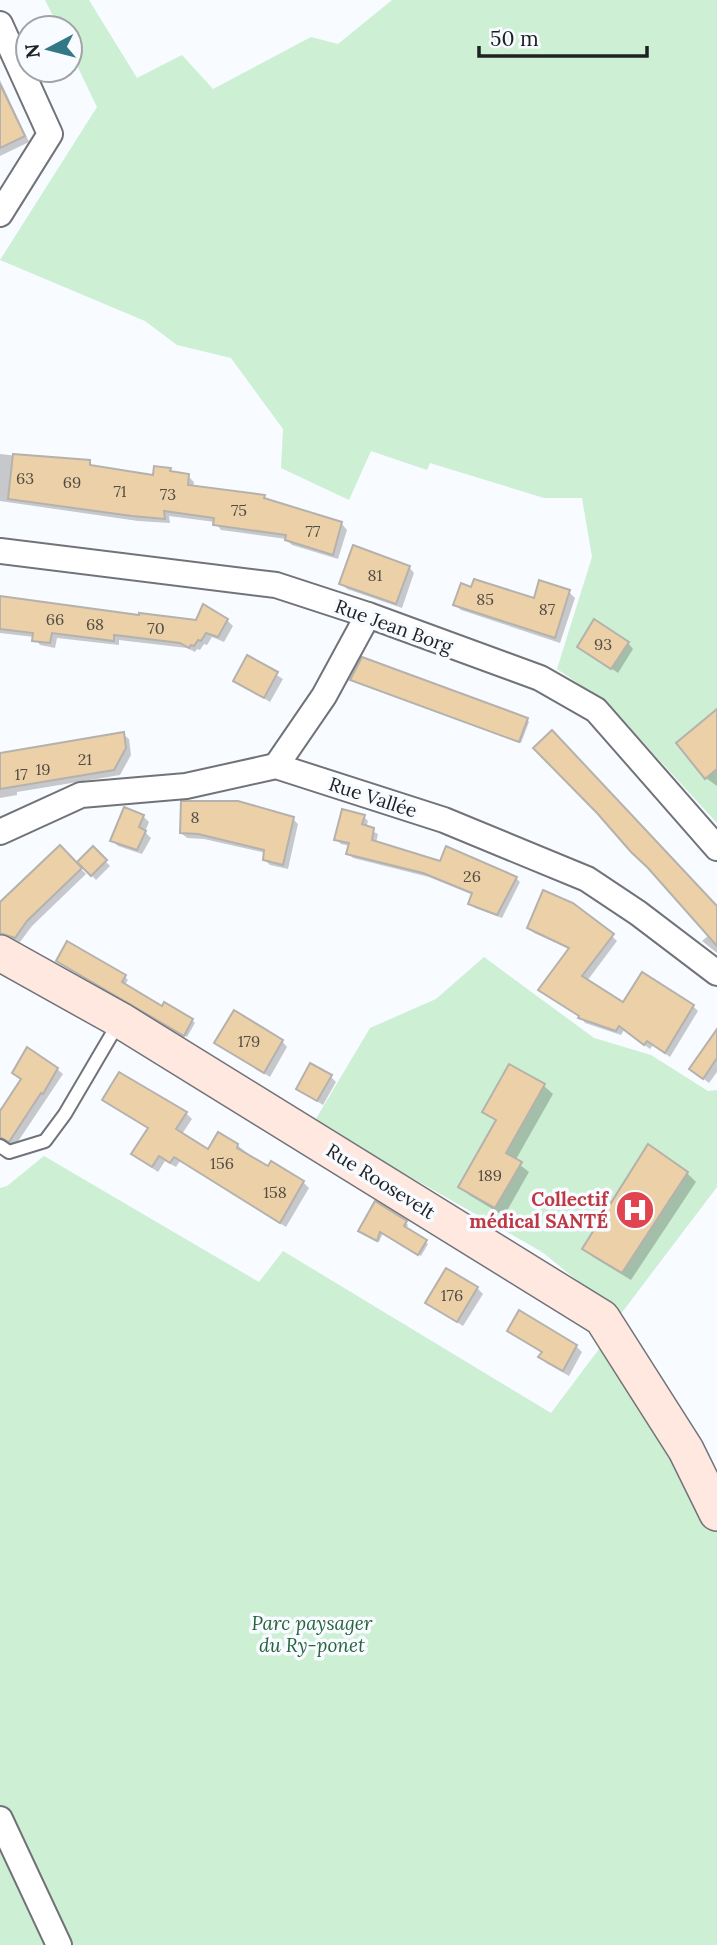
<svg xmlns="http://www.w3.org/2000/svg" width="717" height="1945" font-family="Lora,serif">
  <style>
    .green { fill: #cdefd4 }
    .shadow { fill: #0003 }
    .building { fill: #ecd0a8; stroke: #b5b2ad; stroke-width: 2 }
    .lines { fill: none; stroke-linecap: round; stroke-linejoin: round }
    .lane-casing { stroke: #717378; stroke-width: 16 }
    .street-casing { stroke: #717378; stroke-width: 28 }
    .secondary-casing { stroke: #717378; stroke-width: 38 }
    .lane { stroke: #fff; stroke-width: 12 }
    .street { stroke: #fff; stroke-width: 24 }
    .secondary { stroke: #ffe8df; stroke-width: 35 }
    .labels { text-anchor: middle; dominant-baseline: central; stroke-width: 7; stroke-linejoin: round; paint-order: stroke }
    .number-label { font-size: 16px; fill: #524c44 }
    .street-label { font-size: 19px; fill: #1f2022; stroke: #f8fbff }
    .health-label { font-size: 19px; font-weight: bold; fill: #be3a42; stroke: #f8fbff; text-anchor: end }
    .park-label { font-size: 19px; font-style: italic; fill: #28643b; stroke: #f8fbff }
  </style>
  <rect width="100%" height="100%" fill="#f8fbff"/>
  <g class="green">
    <path d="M45,0H89L137,78L182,55L213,89L311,37L338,44L392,0H717V823L607,703L557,669L592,557L582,498H544L430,463L427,470L371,451L349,500L281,468L283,429L231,358L177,345L145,321L0,260L97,107L70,51V28H59Z"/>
    <path d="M484,957L594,1038L651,1055L708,1091L717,1090V1187L620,1315L542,1252L314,1122L370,1028L436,999Z"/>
    <path d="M44,1156L259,1282L283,1251L551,1413L602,1345L717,1513V1945H0V1188L7,1186Z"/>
  </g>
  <g class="shadow">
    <path d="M0,80L29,142L0,156Z"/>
    <path d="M0,454L62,461L89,462L95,468L154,477L188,476L194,482L193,487L264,497L269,501L342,524L347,530L338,559L292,545L286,539L221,530L215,522L169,516L170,523L138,521L0,501Z"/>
    <path d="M409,567L414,573L402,608L347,589L341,583Z"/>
    <path d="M569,592L575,598L560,643L461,610L455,605L535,600Z"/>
    <path d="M0,599L197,622L227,620L233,626L224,642L212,637L207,645L204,644L200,650L197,649L195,652L187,648L119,640V645L57,638L55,648L40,645L34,637L0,633Z"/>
    <path d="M628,643L633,649L618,673L579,646Z"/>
    <path d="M248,657L283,679L270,702L235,680Z"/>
    <path d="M352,679L527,719L529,722L521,743Z"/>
    <path d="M717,718V786L706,778Z"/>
    <path d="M123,734L129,739L131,755L120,775L17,792V795L0,798V755Z"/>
    <path d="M143,816L149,822L145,832L151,838L142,854L118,846L112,840Z"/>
    <path d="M364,817L368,821L366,828L378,834L376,843L441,863L516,878L520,882L502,918L475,908L470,903L473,895L429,877L353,858L348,853L350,846L341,844L336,839Z"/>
    <path d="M293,819L298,824L288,869L270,865L265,860L266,853L204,839L187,838L181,833Z"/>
    <path d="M60,847L86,874L32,926L20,942L0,934V904Z"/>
    <path d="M93,849L110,866L96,880L79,862Z"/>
    <path d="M717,909V953L702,941L709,935Z"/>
    <path d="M529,928L612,936L617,941L587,981L624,1004L693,1006L698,1011L670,1057L653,1045L650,1049L624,1030L621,1035L585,1023L581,1017L545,994L570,949L534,933Z"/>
    <path d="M68,943L125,977L128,980L124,986L162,1009L192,1020L195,1023L187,1037L61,964Z"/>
    <path d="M717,1032V1072L709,1083L691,1069Z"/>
    <path d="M282,1041L287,1047L270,1077L217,1043Z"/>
    <path d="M510,1066L544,1086L553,1094L515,1161L529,1172L504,1216L469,1195L460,1187L497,1122L485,1112Z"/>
    <path d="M57,1069L63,1074L15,1146L6,1142L0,1145V1108L3,1110L23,1080Z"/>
    <path d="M330,1076L336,1082L323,1105L298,1089Z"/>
    <path d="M104,1100L186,1113L192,1119L182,1134L208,1151L237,1145L268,1169L303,1182L309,1188L286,1227L180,1161L176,1167L165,1161L158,1172L139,1159L133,1154L149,1129Z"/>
    <path d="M648,1147L687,1173L696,1182L631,1280L593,1257L585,1248Z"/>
    <path d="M406,1223L408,1225L406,1229L428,1244L421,1256L383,1233L379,1242L363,1233Z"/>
    <path d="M477,1288L483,1294L463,1326L427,1303Z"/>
    <path d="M509,1331L576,1346L582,1352L569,1376L546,1363L541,1357L543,1353Z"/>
  </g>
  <g class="building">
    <path d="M0,84L25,136L0,148Z"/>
    <path d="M13,454L90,460V465L153,475L154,466L171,468L170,471L189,474L188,485L265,495L264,498L342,522L333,555L285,540L286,535L213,525L214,518L164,511L165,519L132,516L8,499Z"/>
    <path d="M353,545L410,566L396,604L339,584Z"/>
    <path d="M474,579L534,598L539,580L570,590L555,638L453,605L461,583L471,587Z"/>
    <path d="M0,596L139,615V613L196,620L203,604L228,619L218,637L206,633L201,641L198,640L194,646L191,645L189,648L180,643L114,635V641L52,633L50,643L32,641L33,633L0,629Z"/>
    <path d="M594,619L629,642L611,669L577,647Z"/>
    <path d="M247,655L278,672L264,698L233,681Z"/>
    <path d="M362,657L528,718L519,742L350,680Z"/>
    <path d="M717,709V769L705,779L676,743Z"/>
    <path d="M552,730L717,906V946L648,868L631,852L597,813L533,748Z"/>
    <path d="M124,732L126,748L114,770L0,789V753Z"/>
    <path d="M181,801H238L294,817L283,865L263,860L264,850L198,834L180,833Z"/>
    <path d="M124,807L144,815L139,827L146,831L137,850L110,841Z"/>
    <path d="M342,809L365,815L362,824L374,828L372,840L440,861L446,846L517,877L497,915L468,904L472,893L423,873L346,854L349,843L334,840Z"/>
    <path d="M60,845L82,868L27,921L15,938L0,933V902Z"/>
    <path d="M93,846L107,860L91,876L77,862Z"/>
    <path d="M543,890L573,903L614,934L582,976L623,1002L642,972L694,1005L665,1053L647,1041L644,1045L619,1026L616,1031L578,1018L579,1016L538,990L569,948L527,928Z"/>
    <path d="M67,941L126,975L122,982L162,1006L164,1002L193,1019L184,1036L56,961Z"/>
    <path d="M234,1010L283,1040L264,1073L214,1043Z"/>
    <path d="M717,1029V1058L703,1079L689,1069Z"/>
    <path d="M27,1047L58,1068L43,1094L41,1093L9,1142L0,1137V1111L21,1079L12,1073Z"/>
    <path d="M310,1063L332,1075L317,1101L296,1089Z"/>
    <path d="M509,1064L545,1084L506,1153L522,1162L495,1208L458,1187L496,1120L482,1112Z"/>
    <path d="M119,1072L187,1112L176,1129L208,1149L218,1132L238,1144L237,1148L268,1166L271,1161L304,1181L280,1223L174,1157L170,1163L159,1156L152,1167L131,1154L148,1128L102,1100Z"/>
    <path d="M648,1144L688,1172L622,1273L582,1249Z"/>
    <path d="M375,1201L407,1221L404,1226L427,1240L418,1255L380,1232L377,1241L358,1231Z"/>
    <path d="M446,1268L478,1287L457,1322L425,1303Z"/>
    <path d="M519,1310L577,1345L563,1371L538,1357L542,1352L507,1331Z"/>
  </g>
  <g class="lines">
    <g class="lane-casing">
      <path id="lane" d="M0,1146L9,1152L45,1141L65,1114L119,1022"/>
    </g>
    <g class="street-casing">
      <g id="street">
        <path d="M0,24L50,134L0,214"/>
        <path d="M0,551L276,585L368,615L540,678L596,710L717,848"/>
        <path d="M276,766L324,696L368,615"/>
        <path d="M0,832L81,795L186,786L276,766L444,820L587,879L638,913L717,973"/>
        <path d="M0,1819L59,1945"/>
      </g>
    </g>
    <g class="secondary-casing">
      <path id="secondary" d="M0,953L120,1020L602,1318L686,1450L717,1513"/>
    </g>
    <use href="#lane" class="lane"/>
    <use href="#street" class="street"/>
    <use href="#secondary" class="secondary"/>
  </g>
  <defs>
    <g id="hospital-disc" transform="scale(2.0125)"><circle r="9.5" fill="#e0444e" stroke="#f8fbff"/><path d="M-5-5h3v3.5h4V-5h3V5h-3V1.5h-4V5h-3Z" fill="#fff"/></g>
  </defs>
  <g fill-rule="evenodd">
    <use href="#hospital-disc" x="635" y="1210"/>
  </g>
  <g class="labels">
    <g class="number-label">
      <text x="25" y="478">63</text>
      <text x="72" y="482">69</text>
      <text x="120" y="491">71</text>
      <text x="168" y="494">73</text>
      <text x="239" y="510">75</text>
      <text x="313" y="531">77</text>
      <text x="375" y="575">81</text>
      <text x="485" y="599">85</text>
      <text x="547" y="609">87</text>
      <text x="55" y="619">66</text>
      <text x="95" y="624">68</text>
      <text x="156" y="628">70</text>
      <text x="603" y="644">93</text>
      <text x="85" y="759">21</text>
      <text x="43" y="769">19</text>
      <text x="21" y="774">17</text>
      <text x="195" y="817">8</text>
      <text x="472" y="876">26</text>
      <text x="249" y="1041">179</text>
      <text x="222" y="1163">156</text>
      <text x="490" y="1175">189</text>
      <text x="275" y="1192">158</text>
      <text x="452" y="1295">176</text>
    </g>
    <g class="street-label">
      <text transform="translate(394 626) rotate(20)">Rue Jean Borg</text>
      <text transform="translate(373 797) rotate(18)">Rue Vallée</text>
      <text transform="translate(381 1181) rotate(32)">Rue Roosevelt</text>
    </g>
    <g class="health-label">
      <text x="608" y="1199">Collectif<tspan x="608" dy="22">médical SANTÉ</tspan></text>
    </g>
    <g class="park-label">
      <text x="312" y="1623">Parc paysager<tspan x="312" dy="22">du Ry-ponet</tspan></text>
    </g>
  </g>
  <g transform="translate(49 49) rotate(263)"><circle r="33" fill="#f8fbff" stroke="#a1a3a7" stroke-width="2"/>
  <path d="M0-5L12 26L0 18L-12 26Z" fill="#327885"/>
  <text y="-10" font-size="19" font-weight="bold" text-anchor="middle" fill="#1f2022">N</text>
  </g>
  <path d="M479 46v10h168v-10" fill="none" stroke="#1f2022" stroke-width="3.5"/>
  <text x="490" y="46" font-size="21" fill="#1f2022" stroke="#f8fbff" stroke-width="5" paint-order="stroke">50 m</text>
</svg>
